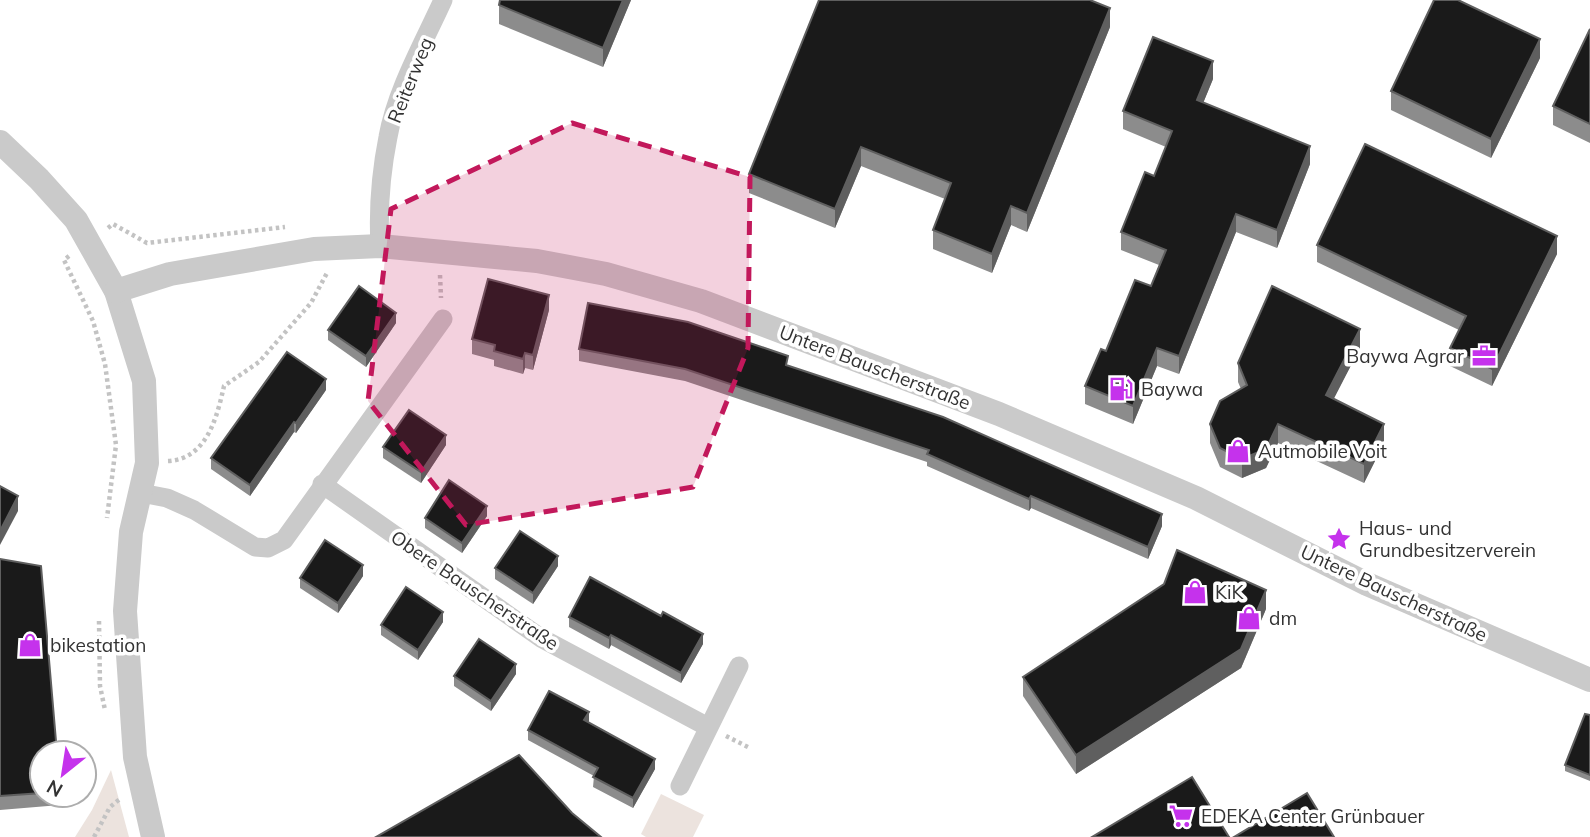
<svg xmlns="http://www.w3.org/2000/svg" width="1590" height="837" font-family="Mulish,sans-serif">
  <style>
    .green { fill: #ece3de }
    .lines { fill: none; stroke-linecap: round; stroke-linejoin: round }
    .path { stroke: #c3c3c3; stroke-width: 4.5; stroke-dasharray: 3.5 3.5; stroke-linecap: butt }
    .minor { stroke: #cacaca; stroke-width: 19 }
    .tertiary { stroke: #cacaca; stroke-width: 24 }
    .wall { fill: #8c8c8c }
    .shaded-wall { fill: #5f5f5f }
    .building { fill: #1a1a1a; stroke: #5f5f5f; stroke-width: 2 }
    .marked { fill: #c2185b; fill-opacity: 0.2; stroke: #c2185b; stroke-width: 5; stroke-dasharray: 14 9; stroke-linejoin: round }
    .labels { text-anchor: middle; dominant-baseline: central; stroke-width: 7; stroke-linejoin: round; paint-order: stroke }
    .street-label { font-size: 19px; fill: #333; stroke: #fff }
    .poi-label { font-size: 19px; fill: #333; stroke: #fff; text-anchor: start }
  </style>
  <rect width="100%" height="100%" fill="#fff"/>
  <g class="green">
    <path d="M111,770L129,837H75L92,810Z"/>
    <path d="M661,794L704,815L693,837H646L641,834Z"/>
  </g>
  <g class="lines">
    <g class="path">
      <path d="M108,228L113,224L147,243L285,227"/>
      <path d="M69,256L64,260L93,321L105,364L116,445L107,518"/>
      <path d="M440,275L441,298"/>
      <path d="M168,461C207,459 217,417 224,386L259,362L311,303L328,271"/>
      <path d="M99,621L100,686L105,710"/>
      <path d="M726,736L750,748"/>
      <path d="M94,837L110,807L121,798"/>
    </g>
    <g class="minor">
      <path d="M380,246C378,210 381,172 388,137C396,91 424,42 443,0"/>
      <path d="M322,484L541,638L708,727"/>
      <path d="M141,493L167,498L194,510L255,547L268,548L284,540L443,319"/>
      <path d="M680,786L739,666"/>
    </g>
    <g class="tertiary">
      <path d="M0,142L39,179L76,220L116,291L144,381L147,463L131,532L125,611L135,757L153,837"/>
      <path d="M116,291L170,274L314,249L380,246L537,261L606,274L701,301L999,414L1196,498L1367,584L1590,680"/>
    </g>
  </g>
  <g class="wall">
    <path d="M500,0H631L603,67L499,24V5Z"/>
    <path d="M1110,27L1027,232L1011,225L992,273L933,249V230L945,199L861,166L835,228L749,193V174Z"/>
    <path d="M1590,29V143L1553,125V106Z"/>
    <path d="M1540,58L1491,158L1391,110V91Z"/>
    <path d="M1213,79L1203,103L1310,164L1277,248L1236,232L1179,374L1157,366L1133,424L1085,404V386L1106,351L1151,286L1159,265L1121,250V232L1154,176L1166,147L1123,129V111Z"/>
    <path d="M1317,245L1557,254L1492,386L1450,366V348L1459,330L1317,262Z"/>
    <path d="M549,310L533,370L525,368L523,374L494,366V360L472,354V339Z"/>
    <path d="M396,323L366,367L328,340V330Z"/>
    <path d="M1360,348L1333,399L1384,443L1364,483L1278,443L1266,468L1242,478L1220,467L1210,443V424L1241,389L1238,382V363Z"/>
    <path d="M579,349L788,366L1162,526L1148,559L1031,508L1029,511L927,466V462L685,381L579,361Z"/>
    <path d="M326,390L296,433L294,432L250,496L211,469V458Z"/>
    <path d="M446,445L421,483L383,458V447Z"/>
    <path d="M487,516L462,553L425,528V518Z"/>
    <path d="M0,559L42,753V795H60V805L0,810Z"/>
    <path d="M558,566L533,604L495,579V568Z"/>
    <path d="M363,576L338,613L300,588V578Z"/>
    <path d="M1266,609L1241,668L1076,774L1023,696V677Z"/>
    <path d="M569,617L703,644L681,683L611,645L609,649L569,627Z"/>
    <path d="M443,622L418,660L381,635V625Z"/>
    <path d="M516,674L491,711L454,686V676Z"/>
    <path d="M1590,715V781L1565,771V765Z"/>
    <path d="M589,723L655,769L633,808L593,787L594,776L528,740V730Z"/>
  </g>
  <g class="shaded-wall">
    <path d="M623,0H631L603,67V48Z"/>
    <path d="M1110,8V27L1027,232V213Z"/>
    <path d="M1540,39V58L1491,158V139Z"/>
    <path d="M1213,61V79L1197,118V100Z"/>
    <path d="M1310,146V164L1277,248V230Z"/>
    <path d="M861,147V166L835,228V209Z"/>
    <path d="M1011,206V225L992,273V254Z"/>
    <path d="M1236,214V232L1179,374V356Z"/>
    <path d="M1557,236V254L1492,386V369Z"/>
    <path d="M549,295V310L533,370V355Z"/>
    <path d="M396,313V323L366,367V356Z"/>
    <path d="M1360,329V348L1326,414V395Z"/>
    <path d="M1157,348V366L1133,424V406Z"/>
    <path d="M525,353V368L523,374V359Z"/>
    <path d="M326,379V390L296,433V423Z"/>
    <path d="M294,422V432L250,496V485Z"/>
    <path d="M1278,424V443L1266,468L1242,478V459Z"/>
    <path d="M1384,424V443L1364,483V464Z"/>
    <path d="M446,435V445L421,483V472Z"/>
    <path d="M18,496V511L0,545V531Z"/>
    <path d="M1031,496V508L1029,511V499Z"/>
    <path d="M487,506V516L462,553V543Z"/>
    <path d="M1162,514V526L1148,559V547Z"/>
    <path d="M558,556V566L533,604V593Z"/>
    <path d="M363,565V576L338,613V603Z"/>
    <path d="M1266,590V609L1241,668L1076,774V755Z"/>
    <path d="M443,612V622L418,660V650Z"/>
    <path d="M703,634V644L681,683V673Z"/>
    <path d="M611,635V645L609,649V638Z"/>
    <path d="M516,664V674L491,711V701Z"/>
    <path d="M589,712V722L584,720Z"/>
    <path d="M655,759V769L633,808V798Z"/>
  </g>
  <g class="building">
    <path d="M500,0H623L603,48L499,5Z"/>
    <path d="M819,0H1090L1110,8L1027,213L1011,206L992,254L933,230L951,183L861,147L835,209L749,174Z"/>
    <path d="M1434,0H1458L1540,39L1491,139L1391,91Z"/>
    <path d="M1590,29V124L1553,106Z"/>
    <path d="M1153,37L1213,61L1197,100L1310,146L1277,230L1236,214L1179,356L1157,348L1133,406L1085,386L1101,349L1106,351L1135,280L1151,286L1166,250L1121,232L1145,172L1154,176L1172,131L1123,111Z"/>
    <path d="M1365,144L1557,236L1492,369L1450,348L1466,316L1317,245Z"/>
    <path d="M488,279L549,295L533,355L525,353L523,359L494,351L495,345L472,339Z"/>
    <path d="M359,286L396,313L366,356L328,330Z"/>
    <path d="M1272,286L1360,329L1326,395L1384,424L1364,464L1278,424L1266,449L1242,459L1220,448L1210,424L1220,401L1247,385L1238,363Z"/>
    <path d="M588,303L688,322L788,356L786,365L943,417L1162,514L1148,547L1031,496L1029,499L927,454L929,450L685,369L579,349Z"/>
    <path d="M287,352L326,379L296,423L294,422L250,485L211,458Z"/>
    <path d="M409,410L446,435L421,472L383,447Z"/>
    <path d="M449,480L487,506L462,543L425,518Z"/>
    <path d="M0,486L18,496L0,531Z"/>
    <path d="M520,531L558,556L533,593L495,568Z"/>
    <path d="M325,540L363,565L338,603L300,578Z"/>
    <path d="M1177,550L1266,590L1241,649L1076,755L1023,677L1164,584Z"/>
    <path d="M0,559L41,566L57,753H42V793L0,796Z"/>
    <path d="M590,577L661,616L663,612L703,634L681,673L611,635L609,638L569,617Z"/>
    <path d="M406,587L443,612L418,650L381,625Z"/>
    <path d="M479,639L516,664L491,701L454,676Z"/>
    <path d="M549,691L589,712L584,720L655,759L633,798L593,777L598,768L528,730Z"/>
    <path d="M1585,714L1590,715V775L1565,765Z"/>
    <path d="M519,755L572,813L601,837H376Z"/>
    <path d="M1192,777L1229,837H1092Z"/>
    <path d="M1307,793L1334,837H1234Z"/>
  </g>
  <path class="marked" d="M572,123L750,177L748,348L693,487L466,525L368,401L391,209Z"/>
  <defs>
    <g id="office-bare" transform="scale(1.89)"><path d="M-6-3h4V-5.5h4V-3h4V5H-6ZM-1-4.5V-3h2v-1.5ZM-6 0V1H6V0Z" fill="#c532ec" stroke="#fff" stroke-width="2.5" paint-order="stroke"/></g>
    <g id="fuel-bare" transform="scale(1.89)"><path d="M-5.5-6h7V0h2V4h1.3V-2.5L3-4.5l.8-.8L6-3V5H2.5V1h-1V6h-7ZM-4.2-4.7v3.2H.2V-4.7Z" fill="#c532ec" stroke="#fff" stroke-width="2.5" paint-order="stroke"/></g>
    <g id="shop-bare" transform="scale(1.89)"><path d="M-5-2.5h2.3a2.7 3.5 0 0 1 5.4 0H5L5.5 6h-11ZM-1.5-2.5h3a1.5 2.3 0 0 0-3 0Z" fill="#c532ec" stroke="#fff" stroke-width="2.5" paint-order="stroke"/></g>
    <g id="sight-bare" transform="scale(1.89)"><path d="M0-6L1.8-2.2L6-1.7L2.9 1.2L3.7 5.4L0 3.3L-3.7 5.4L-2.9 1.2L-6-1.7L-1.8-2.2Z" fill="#c532ec" stroke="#fff" stroke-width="2.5" paint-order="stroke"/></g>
    <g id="supermarket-bare" transform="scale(1.89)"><path d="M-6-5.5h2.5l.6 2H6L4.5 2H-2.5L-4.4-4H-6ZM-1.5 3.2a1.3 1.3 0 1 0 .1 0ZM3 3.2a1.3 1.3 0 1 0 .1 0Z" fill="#c532ec" stroke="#fff" stroke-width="2.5" paint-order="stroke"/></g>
  </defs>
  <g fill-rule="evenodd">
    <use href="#office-bare" x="1484" y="356"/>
    <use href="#fuel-bare" x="1121" y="389"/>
    <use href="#shop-bare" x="1238" y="451"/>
    <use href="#sight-bare" x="1339" y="539"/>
    <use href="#shop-bare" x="1195" y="592"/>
    <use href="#shop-bare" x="1249" y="618"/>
    <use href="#shop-bare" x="30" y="645"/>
    <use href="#supermarket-bare" x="1181" y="816"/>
  </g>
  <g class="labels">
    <g class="street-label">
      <text transform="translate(410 80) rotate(-68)">Reiterweg</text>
      <text transform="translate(875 367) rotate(21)">Untere Bauscherstraße</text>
      <text transform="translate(475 590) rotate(34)">Obere Bauscherstraße</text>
      <text transform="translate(1394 593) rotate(25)">Untere Bauscherstraße</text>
    </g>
    <g class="poi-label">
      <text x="1464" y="356" text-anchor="end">Baywa Agrar</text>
      <text x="1141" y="389">Baywa</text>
      <text x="1258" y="451">Autmobile Voit</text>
      <text x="1359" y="528">Haus- und<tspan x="1359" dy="22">Grundbesitzerverein</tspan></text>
      <text x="1215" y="592">KiK</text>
      <text x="1269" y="618">dm</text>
      <text x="50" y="645">bikestation</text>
      <text x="1201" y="816">EDEKA Center Grünbauer</text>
    </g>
  </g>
  <g transform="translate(63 774) rotate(210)"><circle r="33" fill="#ffffff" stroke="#adadad" stroke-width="2"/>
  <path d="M0-5L12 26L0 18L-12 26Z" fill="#c532ec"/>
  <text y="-10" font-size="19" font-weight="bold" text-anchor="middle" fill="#333333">N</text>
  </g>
</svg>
